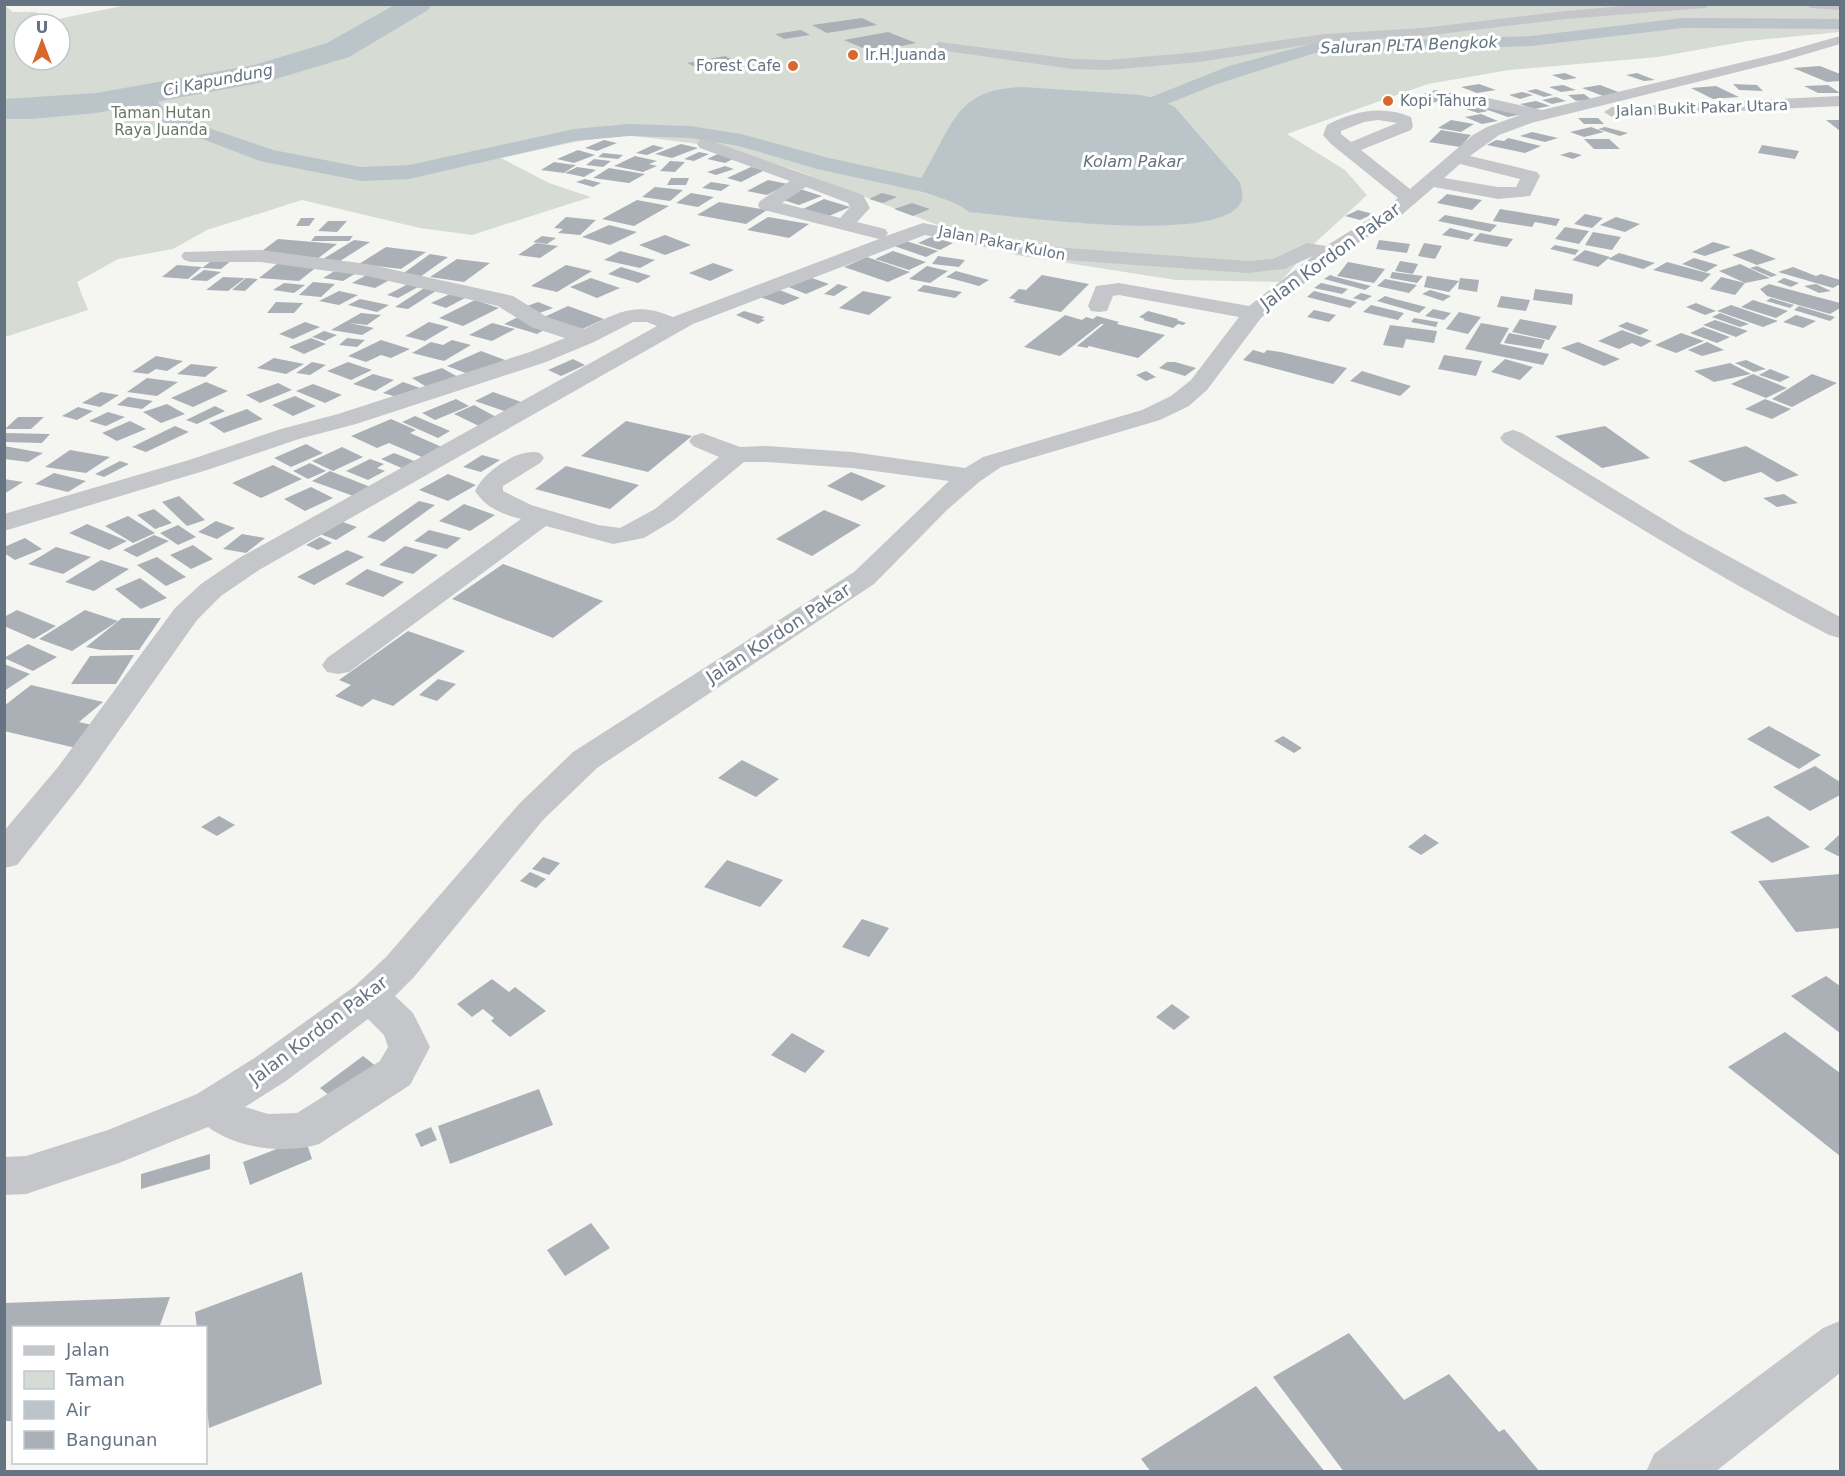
<svg xmlns="http://www.w3.org/2000/svg" width="1845" height="1476" font-family="'DejaVu Sans',sans-serif">
  <style>
    .green { fill: #d6dcd3; fill-rule: evenodd }
    .water { fill: #bbc4c9 }
    .lines { fill: none; stroke-linecap: round; stroke-linejoin: round }
    .canal { fill: #bbc4c9; fill-rule: evenodd }
    .river { fill: #bbc4c9; fill-rule: evenodd }
    .building { fill: #aab0b6 }
    .minor { fill: #c4c6ca; fill-rule: evenodd }
    .poi-dot { fill: #da672e; stroke: #fff; stroke-width: 2 }
    .labels { text-anchor: middle; dominant-baseline: central; stroke-width: 6; stroke-linejoin: round; paint-order: stroke }
    .far-poi-label { font-size: 15px; fill: #667382; stroke: #fff; text-anchor: start }
    .far-street-label { font-size: 15px; fill: #667382; stroke: #fff }
    .far-park-label { font-size: 15px; fill: #667964; stroke: #fff }
    .far-water-label { font-size: 16px; font-style: italic; fill: #62737f; stroke: #fff }
    .street-label { font-size: 18px; fill: #667382; stroke: #fff }
  </style>
  <rect width="100%" height="100%" fill="#f5f6f2"/>
  <path class="green" d="M132,4H1840V32L1747,41L1658,57L1509,70L1428,84L1287,134L1345,170L1367,195L1317,241L1280,282L1176,280L1016,255L792,169L715,146L626,135L579,141L501,158L549,183L591,197L472,235L420,228L302,200L207,230L173,249L118,259L77,282L88,310L5,337L4,5L13,12H35L53,20ZM24,24H60V60H24ZM1141,95L1159,99L1175,107L1240,182L970,212C955,199 932,197 914,189L918,184Z"/>
  <path class="water" d="M1023,87L1141,95L1159,99L1175,107L1240,182C1241,189 1245,197 1240,204C1214,245 1017,216 969,212C955,200 932,196 913,189C921,181 925,170 931,161C956,114 964,89 1023,87Z"/>
  <g class="lines">
    <g class="canal">
      <path d="M1683,18L1840,19V29L1683,28L1531,46L1315,53L1217,84L1115,125L1108,127L1101,125L1098,121L1101,117L1229,66L1315,43L1531,36Z"/>
      <path d="M144,89L151,91L161,106L206,127L273,150L361,167L409,165L574,129L629,124L690,126L741,134L829,158L926,179L929,184L926,189L918,191L817,169L739,146L690,138L629,136L574,141L409,179L361,181L260,161L192,135L146,114L134,95L137,91Z"/>
    </g>
    <path class="river" d="M396,4H432L428,10L349,57L269,81L96,113L32,119H4V99L96,93L254,65L327,43Z"/>
  </g>
  <g class="building">
    <path d="M862,18L877,25L827,33L812,25Z"/>
    <path d="M801,30L810,35L784,39L775,34Z"/>
    <path d="M888,32L916,43L872,52L844,40Z"/>
    <path d="M725,56L737,62L699,69L687,63Z"/>
    <path d="M1820,66L1840,74V81L1827,82L1793,68Z"/>
    <path d="M1565,73L1577,78L1564,80L1552,75Z"/>
    <path d="M1637,73L1655,80L1644,81L1626,75Z"/>
    <path d="M1479,84L1496,90L1477,93L1461,87Z"/>
    <path d="M1733,84L1757,85L1763,91L1739,90Z"/>
    <path d="M1563,85L1576,90L1561,92L1549,87Z"/>
    <path d="M1600,85L1621,93L1603,96L1582,88Z"/>
    <path d="M1828,85L1840,93H1818L1804,86Z"/>
    <path d="M1716,86L1739,97L1713,99L1691,88Z"/>
    <path d="M1536,89L1553,95L1544,97L1527,91Z"/>
    <path d="M1435,90L1454,94L1433,103L1413,98Z"/>
    <path d="M1522,92L1533,95L1520,99L1509,95Z"/>
    <path d="M1584,94L1592,100L1576,101L1568,95Z"/>
    <path d="M1556,97L1566,101L1552,104L1542,100Z"/>
    <path d="M1536,101L1550,106L1534,109L1520,104Z"/>
    <path d="M1497,105L1523,114L1508,117L1482,108Z"/>
    <path d="M1473,106L1488,111L1478,113L1463,108Z"/>
    <path d="M1481,114L1498,121L1482,124L1465,117Z"/>
    <path d="M1578,118H1598L1604,124H1584Z"/>
    <path d="M1451,120L1474,124L1461,132L1438,128Z"/>
    <path d="M1826,120H1840V131Z"/>
    <path d="M1591,127L1604,132L1584,137L1570,132Z"/>
    <path d="M1605,127L1628,133L1620,136L1598,129Z"/>
    <path d="M1441,130L1471,135L1460,147L1429,142Z"/>
    <path d="M1532,132L1558,138L1545,142L1520,136Z"/>
    <path d="M1508,138L1541,146L1525,153L1487,145L1496,140L1504,141Z"/>
    <path d="M1584,139H1609L1620,149H1594Z"/>
    <path d="M604,140L617,143L597,151L585,148Z"/>
    <path d="M681,144L698,148L672,158L655,154Z"/>
    <path d="M653,145L664,148L647,155L636,153Z"/>
    <path d="M1762,145L1799,151L1795,159L1758,153Z"/>
    <path d="M578,150L595,155L574,163L557,159Z"/>
    <path d="M699,152L709,154L694,161L684,159Z"/>
    <path d="M722,152L739,156L725,163L707,159Z"/>
    <path d="M1570,152L1582,155L1573,159L1560,155Z"/>
    <path d="M603,153L623,155L618,159L598,157Z"/>
    <path d="M635,156L657,161L649,164L657,166L643,172L614,166Z"/>
    <path d="M594,159L611,161L603,167L586,165Z"/>
    <path d="M670,161L685,162L675,172L660,171Z"/>
    <path d="M554,162L567,164L576,165L564,173L541,170Z"/>
    <path d="M725,166L734,169L716,175L707,172Z"/>
    <path d="M577,167L591,169L596,170L584,177L565,173Z"/>
    <path d="M751,167L765,170L741,182L727,178Z"/>
    <path d="M609,168L645,174L629,183L593,178Z"/>
    <path d="M671,178H689L686,185H667Z"/>
    <path d="M585,179L601,183L593,187L576,182Z"/>
    <path d="M768,180L788,184L767,195L747,191Z"/>
    <path d="M711,182L730,185L721,191L702,188Z"/>
    <path d="M655,187L683,190L670,201L642,197Z"/>
    <path d="M800,189L822,196L799,205L777,198Z"/>
    <path d="M691,193L714,197L698,207L676,203Z"/>
    <path d="M882,193L897,197L883,203L869,199Z"/>
    <path d="M1447,194L1482,200L1472,210L1437,203Z"/>
    <path d="M824,199L850,207L829,216L803,209Z"/>
    <path d="M637,200L669,206L634,226L602,219Z"/>
    <path d="M719,202L767,210L746,224L697,215Z"/>
    <path d="M912,203L930,209L913,216L894,209Z"/>
    <path d="M1500,209L1560,219L1556,226L1535,222L1532,227L1493,221Z"/>
    <path d="M1358,210L1373,214L1360,220L1345,216Z"/>
    <path d="M1585,214L1603,218L1592,228L1574,224Z"/>
    <path d="M1445,215L1497,225L1490,232L1438,221Z"/>
    <path d="M566,217L596,220L580,235L558,233L563,229L554,228Z"/>
    <path d="M768,217L809,224L789,238L747,230Z"/>
    <path d="M1616,217L1640,224L1625,232L1600,225Z"/>
    <path d="M301,218H315L309,226H296Z"/>
    <path d="M328,221H347L337,232L318,231Z"/>
    <path d="M609,225L637,232L610,245L582,237Z"/>
    <path d="M1565,227L1589,231L1579,244L1555,239Z"/>
    <path d="M1450,228L1474,234L1468,240L1442,235Z"/>
    <path d="M1593,232L1621,237L1612,250L1585,245Z"/>
    <path d="M1480,233L1513,239L1507,247L1473,241Z"/>
    <path d="M665,235L691,245L665,255L639,245Z"/>
    <path d="M315,236H353L349,241H311Z"/>
    <path d="M542,236L556,238L547,244L533,242Z"/>
    <path d="M931,237L953,243L940,250L918,243Z"/>
    <path d="M278,239L337,244L317,259L258,254Z"/>
    <path d="M354,240L370,242L340,261L323,259Z"/>
    <path d="M1379,240L1410,244L1407,253L1376,249Z"/>
    <path d="M906,241L938,251L926,257L894,246Z"/>
    <path d="M1713,242L1731,247L1705,256L1692,252Z"/>
    <path d="M536,243L558,246L540,258L518,255Z"/>
    <path d="M1424,243L1442,246L1435,259L1418,256Z"/>
    <path d="M1555,245L1579,250L1575,255L1550,249Z"/>
    <path d="M386,247L426,252L401,269L359,264Z"/>
    <path d="M1751,249L1776,259L1757,265L1732,255Z"/>
    <path d="M1585,250L1610,257L1598,267L1572,260Z"/>
    <path d="M620,251L655,260L640,268L604,260Z"/>
    <path d="M893,251L926,262L909,270L875,259Z"/>
    <path d="M1619,253L1655,263L1643,269L1608,259Z"/>
    <path d="M430,254L448,257L420,277L401,275Z"/>
    <path d="M938,256L965,260L959,267L932,264Z"/>
    <path d="M867,257L910,272L888,282L844,267Z"/>
    <path d="M1694,258L1718,265L1706,272L1682,264Z"/>
    <path d="M214,259L232,260L221,269L202,268Z"/>
    <path d="M457,259L490,263L464,282L430,277Z"/>
    <path d="M1400,261L1418,264L1413,274L1395,271Z"/>
    <path d="M1348,262L1385,269L1374,283L1337,276Z"/>
    <path d="M1667,262L1711,274L1702,282L1653,270Z"/>
    <path d="M278,263L318,266L299,281L259,278Z"/>
    <path d="M713,263L734,270L710,281L689,273Z"/>
    <path d="M1740,264L1770,278L1745,283L1719,271Z"/>
    <path d="M177,265L202,267L188,279L162,277Z"/>
    <path d="M566,265L592,271L557,292L531,286Z"/>
    <path d="M927,266L948,271L930,283L909,279Z"/>
    <path d="M1757,266L1777,275L1771,277L1750,268Z"/>
    <path d="M621,267L651,276L638,283L608,274Z"/>
    <path d="M1793,267L1816,276L1821,274L1840,280V284L1833,288L1778,272Z"/>
    <path d="M338,269L358,272L343,281L323,278Z"/>
    <path d="M204,270L221,272L207,281L190,280Z"/>
    <path d="M956,271L989,280L979,286L946,277Z"/>
    <path d="M1392,272L1423,276L1417,283L1390,278Z"/>
    <path d="M370,273L393,278L375,288L352,283Z"/>
    <path d="M1042,275L1089,284L1061,312L1013,302L1016,300L1009,298L1019,289L1026,290Z"/>
    <path d="M1330,275L1336,277L1371,286L1365,290L1324,279Z"/>
    <path d="M1427,276L1459,281L1449,292L1424,287Z"/>
    <path d="M223,277L245,278L228,291L206,290Z"/>
    <path d="M809,277L829,284L806,294L786,286Z"/>
    <path d="M1721,277L1745,283L1735,295L1710,289Z"/>
    <path d="M246,278L258,279L245,291L232,290Z"/>
    <path d="M591,278L620,288L597,298L570,287Z"/>
    <path d="M1460,278L1479,280L1477,292L1458,289Z"/>
    <path d="M1784,278L1799,283L1791,287L1777,282Z"/>
    <path d="M1385,279L1417,285L1409,293L1377,286Z"/>
    <path d="M313,282L335,284L321,297L299,295Z"/>
    <path d="M284,283L305,285L294,293L273,290Z"/>
    <path d="M410,283L420,286L398,298L387,295Z"/>
    <path d="M1321,283L1348,289L1342,294L1314,288Z"/>
    <path d="M838,284L848,287L834,296L824,294Z"/>
    <path d="M1769,284L1840,303V308L1830,314L1767,296L1760,289Z"/>
    <path d="M1816,284L1831,291L1819,293L1804,286Z"/>
    <path d="M924,285L962,292L955,298L917,291Z"/>
    <path d="M426,287L439,289L408,309L395,307Z"/>
    <path d="M777,289L800,298L783,305L760,297Z"/>
    <path d="M1535,289L1573,294L1572,305L1533,300Z"/>
    <path d="M1430,290L1451,296L1443,301L1422,294Z"/>
    <path d="M339,291L358,295L339,305L319,301Z"/>
    <path d="M863,291L892,297L869,315L839,308Z"/>
    <path d="M1314,291L1357,302L1350,308L1307,297Z"/>
    <path d="M1361,293L1372,296L1364,301L1353,298Z"/>
    <path d="M450,294L465,298L446,308L431,303Z"/>
    <path d="M1385,296L1395,299L1426,307L1419,313L1377,301Z"/>
    <path d="M1501,296L1530,300L1526,311L1497,307Z"/>
    <path d="M1771,298L1794,305L1790,308L1766,301Z"/>
    <path d="M360,299L389,305L377,312L348,305Z"/>
    <path d="M475,300L499,308L463,326L439,318Z"/>
    <path d="M1753,300L1788,311L1776,318L1741,307Z"/>
    <path d="M276,302L303,303L294,313H267Z"/>
    <path d="M538,302L553,308L534,315L519,309Z"/>
    <path d="M1696,303L1716,311L1705,315L1686,307Z"/>
    <path d="M1371,305L1404,313L1398,320L1363,312Z"/>
    <path d="M1731,305L1778,321L1763,327L1717,311Z"/>
    <path d="M568,306L604,319L576,332L540,319Z"/>
    <path d="M1799,306L1835,317L1830,321L1794,310Z"/>
    <path d="M1433,309L1451,313L1444,320L1425,316Z"/>
    <path d="M1314,310L1336,315L1329,322L1307,317Z"/>
    <path d="M744,311L765,317L761,319L765,320L758,324L736,315Z"/>
    <path d="M1148,311L1178,319L1177,320L1186,323L1183,325L1178,324L1173,328L1143,320L1145,319L1139,317Z"/>
    <path d="M1459,312L1481,317L1468,334L1446,329Z"/>
    <path d="M361,313L381,315L367,325L349,323L374,328L362,335L331,330Z"/>
    <path d="M1720,313L1749,324L1740,327L1712,317Z"/>
    <path d="M1065,315L1082,320L1086,317L1093,319L1097,316L1119,322L1117,324L1165,335L1138,358L1089,346L1087,348L1077,346L1104,324H1101L1060,356L1024,347Z"/>
    <path d="M1796,315L1816,321L1803,328L1783,322Z"/>
    <path d="M518,317L551,326L537,334L504,324Z"/>
    <path d="M1414,318L1438,322L1436,327L1411,322Z"/>
    <path d="M1520,319L1557,326L1549,340L1512,332Z"/>
    <path d="M1715,320L1748,331L1736,337L1703,325Z"/>
    <path d="M305,322L320,327L293,339L279,334Z"/>
    <path d="M429,322L449,327L425,341L405,336Z"/>
    <path d="M1627,322L1649,330L1640,335L1618,326Z"/>
    <path d="M492,323L515,329L492,341L469,335Z"/>
    <path d="M1481,323L1509,328L1500,344L1549,354L1543,365L1465,349Z"/>
    <path d="M1390,325L1437,331L1434,343L1406,339L1403,348L1383,345Z"/>
    <path d="M1703,327L1730,337L1717,343L1690,333Z"/>
    <path d="M1622,330L1652,341L1641,347L1632,343L1619,349L1598,341Z"/>
    <path d="M324,331L337,335L325,341L312,337Z"/>
    <path d="M1509,333L1545,340L1541,349L1504,343Z"/>
    <path d="M1681,333L1704,341L1676,353L1655,345Z"/>
    <path d="M311,338L326,344L304,354L289,347Z"/>
    <path d="M347,338L365,340L357,347L339,345Z"/>
    <path d="M381,340L410,349L391,358L381,355L366,362L348,356Z"/>
    <path d="M452,340L471,345L444,361L412,353L431,342L443,345Z"/>
    <path d="M1578,342L1620,359L1604,366L1561,348Z"/>
    <path d="M1707,342L1724,350L1702,356L1688,350Z"/>
    <path d="M1253,350L1264,353L1267,350L1281,352L1347,368L1333,384L1243,360Z"/>
    <path d="M481,351L505,360L471,375L447,366Z"/>
    <path d="M1444,355L1482,361L1476,376L1438,369Z"/>
    <path d="M156,356L183,361L167,371L156,369L148,374L132,372Z"/>
    <path d="M274,358L304,364L286,374L257,368Z"/>
    <path d="M573,359L585,365L561,376L548,370Z"/>
    <path d="M1505,359L1533,367L1520,380L1491,372Z"/>
    <path d="M1746,360L1766,369L1754,372L1735,363Z"/>
    <path d="M312,362L326,365L310,375L296,373Z"/>
    <path d="M348,362L372,370L351,380L327,371Z"/>
    <path d="M1167,362H1175L1196,368L1185,376L1159,368Z"/>
    <path d="M1730,363L1751,374L1714,382L1694,371Z"/>
    <path d="M191,364L218,367L205,377L177,374Z"/>
    <path d="M442,368L460,378L430,389L412,378Z"/>
    <path d="M1770,369L1790,377L1780,382L1759,375Z"/>
    <path d="M1146,371L1156,377L1146,381L1136,375Z"/>
    <path d="M1362,371L1411,386L1400,396L1350,381Z"/>
    <path d="M373,374L394,380L375,391L353,384Z"/>
    <path d="M1753,374L1787,388L1766,398L1731,384Z"/>
    <path d="M1812,374L1837,383L1792,407L1772,399Z"/>
    <path d="M147,378L178,382L157,396L127,392Z"/>
    <path d="M206,382L228,391L193,407L171,398Z"/>
    <path d="M403,382L420,388L400,398L383,393Z"/>
    <path d="M278,383L292,390L260,403L246,395Z"/>
    <path d="M313,384L342,395L325,403L296,391Z"/>
    <path d="M101,392L119,395L100,407L82,403Z"/>
    <path d="M493,392L524,403L507,412L475,401Z"/>
    <path d="M295,396L316,406L293,416L272,405Z"/>
    <path d="M128,397L153,401L142,409L117,405Z"/>
    <path d="M456,399L469,406L435,420L422,413Z"/>
    <path d="M1765,399L1791,409L1772,419L1745,409Z"/>
    <path d="M167,404L185,414L161,423L143,412Z"/>
    <path d="M474,405L500,419L481,427L454,414Z"/>
    <path d="M215,406L225,411L197,424L186,420Z"/>
    <path d="M78,407L93,411L77,420L62,416Z"/>
    <path d="M247,409L263,419L224,433L209,423Z"/>
    <path d="M108,412L125,417L106,426L89,421Z"/>
    <path d="M415,416L450,431L438,438L402,422Z"/>
    <path d="M18,417H44L31,429H5Z"/>
    <path d="M391,419L416,430L410,433L444,448L424,458L389,443L377,448L351,436Z"/>
    <path d="M130,421L146,429L117,441L102,433Z"/>
    <path d="M626,421L692,436L648,472L581,456Z"/>
    <path d="M175,426L189,432L146,452L132,447Z"/>
    <path d="M1605,426L1650,458L1602,468L1555,436Z"/>
    <path d="M4,433L50,434L42,443L4,442Z"/>
    <path d="M306,444L323,453L291,467L274,458Z"/>
    <path d="M4,446L43,453L28,462L4,459Z"/>
    <path d="M1746,446L1799,475L1777,482L1761,472L1724,482L1688,461Z"/>
    <path d="M342,447L363,457L333,471L312,461Z"/>
    <path d="M70,450L110,457L86,473L45,467Z"/>
    <path d="M394,453L419,463L406,470L381,459Z"/>
    <path d="M482,455L500,460L481,472L463,467Z"/>
    <path d="M370,459L384,464L377,468L385,471L368,480L346,471Z"/>
    <path d="M120,461L129,464L104,477L95,474Z"/>
    <path d="M310,463L326,471L308,479L293,471Z"/>
    <path d="M273,465L302,479L261,498L232,483Z"/>
    <path d="M566,466L639,485L610,509L535,489Z"/>
    <path d="M330,471L373,488L356,497L312,481Z"/>
    <path d="M851,472L886,486L862,501L827,486Z"/>
    <path d="M54,473L86,481L68,492L35,484Z"/>
    <path d="M448,474L476,485L448,501L419,490Z"/>
    <path d="M4,479L23,482L4,494Z"/>
    <path d="M311,487L333,498L305,511L284,499Z"/>
    <path d="M1784,494L1798,503L1777,507L1763,498Z"/>
    <path d="M179,496L205,520L187,526L162,502Z"/>
    <path d="M419,501L435,505L384,542L367,537Z"/>
    <path d="M464,504L495,515L470,531L439,521Z"/>
    <path d="M154,509L172,523L155,529L137,515Z"/>
    <path d="M824,510L861,525L812,556L776,539Z"/>
    <path d="M128,516L155,533L133,543L105,526Z"/>
    <path d="M216,521L235,528L217,539L198,532Z"/>
    <path d="M340,521L357,527L336,540L320,534Z"/>
    <path d="M87,524L127,541L109,550L69,533Z"/>
    <path d="M178,525L196,537L178,545L160,533Z"/>
    <path d="M429,530L461,538L447,549L414,541Z"/>
    <path d="M242,534L265,538L246,553L223,549Z"/>
    <path d="M154,535L169,541L137,557L123,550Z"/>
    <path d="M320,537L332,543L318,550L306,545Z"/>
    <path d="M25,538L42,549L15,560L4,553V547Z"/>
    <path d="M193,545L213,559L191,569L170,555Z"/>
    <path d="M405,546L438,555L413,574L379,565Z"/>
    <path d="M56,547L91,557L63,574L28,564Z"/>
    <path d="M347,550L364,557L314,585L297,577Z"/>
    <path d="M157,557L186,577L166,586L137,565Z"/>
    <path d="M101,560L129,569L94,591L65,582Z"/>
    <path d="M503,564L603,601L553,638L452,599Z"/>
    <path d="M367,569L404,582L383,597L345,584Z"/>
    <path d="M140,578L167,598L141,609L115,589Z"/>
    <path d="M17,610L56,626L34,639L4,626V617Z"/>
    <path d="M85,610L118,621L72,651L39,639Z"/>
    <path d="M122,618H161L139,650H101L86,647Z"/>
    <path d="M408,631L465,651L393,706L373,699L362,707L335,696L351,685L339,680Z"/>
    <path d="M28,644L57,657L33,671L4,658Z"/>
    <path d="M134,655L116,684H71L90,656Z"/>
    <path d="M4,664L30,674L4,691Z"/>
    <path d="M438,679L456,684L437,701L419,695Z"/>
    <path d="M31,685L103,702L79,722L101,727L76,748L4,731V706Z"/>
    <path d="M1769,726L1821,755L1799,769L1747,739Z"/>
    <path d="M1283,736L1302,748L1294,753L1274,741Z"/>
    <path d="M742,760L779,779L756,797L718,778Z"/>
    <path d="M1815,766L1840,782V795L1810,811L1773,787Z"/>
    <path d="M219,816L235,825L217,836L201,827Z"/>
    <path d="M1768,816L1810,847L1772,863L1730,832Z"/>
    <path d="M1425,834L1439,843L1421,855L1408,847Z"/>
    <path d="M1840,834V857L1824,849Z"/>
    <path d="M543,857L560,863L549,875L532,869Z"/>
    <path d="M727,860L783,880L760,907L704,887Z"/>
    <path d="M530,872L546,879L536,888L520,881Z"/>
    <path d="M1840,874V928L1796,932L1758,881Z"/>
    <path d="M862,919L889,928L869,957L842,947Z"/>
    <path d="M1826,976L1840,986V1033L1791,996Z"/>
    <path d="M492,979L509,992L515,987L546,1011L510,1037L491,1021L494,1018L483,1009L472,1017L457,1004Z"/>
    <path d="M1172,1004L1190,1017L1174,1030L1156,1017Z"/>
    <path d="M1785,1032L1840,1073V1156L1728,1067Z"/>
    <path d="M792,1033L825,1051L805,1073L771,1055Z"/>
    <path d="M363,1056L382,1071L339,1103L320,1088Z"/>
    <path d="M539,1089L553,1125L450,1164L438,1126Z"/>
    <path d="M431,1127L437,1140L421,1147L415,1134Z"/>
    <path d="M305,1138L312,1159L250,1185L243,1162Z"/>
    <path d="M210,1154V1169L141,1189V1174Z"/>
    <path d="M591,1223L610,1248L565,1276L547,1250Z"/>
    <path d="M302,1272L322,1384L209,1428L206,1398V1328H197L195,1312Z"/>
    <path d="M170,1297L159,1328H14V1421H4V1303Z"/>
    <path d="M1349,1333L1404,1400L1449,1374L1499,1432L1504,1429L1540,1472H1344L1273,1377Z"/>
    <path d="M1256,1386L1325,1472H1151L1141,1459Z"/>
  </g>
  <g class="lines">
    <g class="minor">
      <path d="M1646,4H1712L1705,8L1566,19L1423,36L1325,42L1199,62L1108,70L1073,69L939,50L932,46L939,42L1073,59L1108,60L1199,52L1325,34L1423,28L1566,11Z"/>
      <path d="M1804,4H1840V10L1811,8Z"/>
      <path d="M1840,36V44L1786,60L1531,123L1499,135L1470,156L1537,172L1540,176L1530,196L1498,199L1434,187L1398,218L1339,255L1261,318L1207,390L1189,406L1160,420L1001,467L979,482L947,510L874,584L597,768L543,820L414,977L395,996L413,1013L430,1047L410,1085L319,1144C286,1155 236,1148 208,1127L119,1163L26,1194L4,1195V1157L26,1156L108,1130L197,1094L256,1057L355,986L386,957L519,804L573,752L854,572L949,481L852,468L767,462H744L674,520L644,538L613,544L546,526L349,672L338,674L327,672L322,665L327,658L521,519C502,514 486,508 475,491C483,472 519,447 540,453L544,458L540,463L503,486V491L531,505L598,525L620,528L655,509L719,457L693,446L689,441L693,436L702,433L740,447L767,446L852,452L965,468L983,457L1142,410L1171,396L1191,380L1239,317L1119,295L1113,296L1107,311L1099,312L1091,311L1088,306L1096,286L1119,283L1249,306L1313,256L1284,269L1248,273L1039,258L925,235L693,324L259,570L221,596L197,620L82,783L17,865L4,868V831L58,767L175,608L201,584L239,558L657,326L647,322H633L594,342L546,362L356,424L299,439L207,470L4,531V514L189,460L281,429L338,414L530,352L565,338L531,327L498,306L367,276L260,262H191L184,260L181,256L184,252L260,250L367,264L513,296L547,317L584,329C619,312 635,301 673,317L879,239L760,209L758,205L760,201L790,181L700,148L697,144L700,140L706,139L863,195L870,208L857,222L885,229L888,233L886,236L923,223L1039,246L1248,261L1273,259L1307,243L1326,246L1384,210L1398,198L1331,144L1323,135L1327,125C1354,111 1382,105 1411,117L1413,126L1411,130L1361,150L1410,189L1473,135L1487,127L1520,115L1488,108L1443,102L1441,99L1443,96L1488,98L1542,110L1777,54ZM1378,120L1397,123L1351,142L1341,134V131L1364,122ZM1460,164L1520,179L1516,187H1498L1444,178ZM806,187L848,203L850,207L840,218L782,203ZM368,1019L384,1035L388,1047L380,1061L297,1113L268,1114L245,1107L286,1081Z"/>
      <path d="M1840,96V106L1612,117L1604,112L1612,107Z"/>
      <path d="M1513,430L1522,433L1684,532L1840,617V638L1829,635C1718,577 1610,511 1504,443L1500,438L1504,433Z"/>
      <path d="M1840,1321V1373L1715,1472H1646L1654,1454L1823,1328Z"/>
    </g>
  </g>
  <g class="poi-dot">
    <circle cx="853" cy="55" r="6"/>
    <circle cx="793" cy="66" r="6"/>
    <circle cx="1388" cy="101" r="6"/>
  </g>
  <g class="labels">
    <g class="far-poi-label">
      <text x="865" y="55">Ir.H.Juanda</text>
      <text x="781" y="66" text-anchor="end">Forest Cafe</text>
      <text x="1400" y="101">Kopi Tahura</text>
    </g>
    <g class="far-street-label">
      <text transform="translate(1702 108) rotate(-2)">Jalan Bukit Pakar Utara</text>
      <text transform="translate(1002 243) rotate(11)">Jalan Pakar Kulon</text>
    </g>
    <g class="far-park-label">
      <text x="161" y="113">Taman Hutan<tspan x="161" dy="17">Raya Juanda</tspan></text>
    </g>
    <g class="far-water-label">
      <text transform="translate(1409 45) rotate(-2)">Saluran PLTA Bengkok</text>
      <text transform="translate(218 80) rotate(-11)">Ci Kapundung</text>
      <text x="1133" y="161">Kolam Pakar</text>
    </g>
    <g class="street-label">
      <text transform="translate(1330 256) rotate(-36)">Jalan Kordon Pakar</text>
      <text transform="translate(778 633) rotate(-33)">Jalan Kordon Pakar</text>
      <text transform="translate(318 1030) rotate(-37)">Jalan Kordon Pakar</text>
    </g>
  </g>
  <rect width="1845" height="1476" fill="none" stroke="#667382" stroke-width="12"/>
  <rect x="12" y="1326" width="195" height="138" fill="#ffffff" stroke="#c2c7cd" stroke-width="1.5"/>
  <rect x="24" y="1346" width="30" height="9" fill="#c4c6ca" stroke="#c2c7cd" stroke-width="1.5"/>
  <text x="66" y="1356" font-size="18" fill="#667382">Jalan</text>
  <rect x="24" y="1371" width="30" height="18" fill="#d6dcd3" stroke="#c2c7cd" stroke-width="1.5"/>
  <text x="66" y="1386" font-size="18" fill="#667382">Taman</text>
  <rect x="24" y="1401" width="30" height="18" fill="#bbc4c9" stroke="#c2c7cd" stroke-width="1.5"/>
  <text x="66" y="1416" font-size="18" fill="#667382">Air</text>
  <rect x="24" y="1431" width="30" height="18" fill="#aab0b6" stroke="#c2c7cd" stroke-width="1.5"/>
  <text x="66" y="1446" font-size="18" fill="#667382">Bangunan</text>
  <g transform="translate(42 42)"><circle r="28" fill="#ffffff" stroke="#c2c7cd" stroke-width="1.5"/>
  <path d="M0-4.5L10 22L0 15L-10 22Z" fill="#da672e"/>
  <text y="-9" font-size="16" font-weight="bold" text-anchor="middle" fill="#667382">U</text>
  </g>
</svg>
